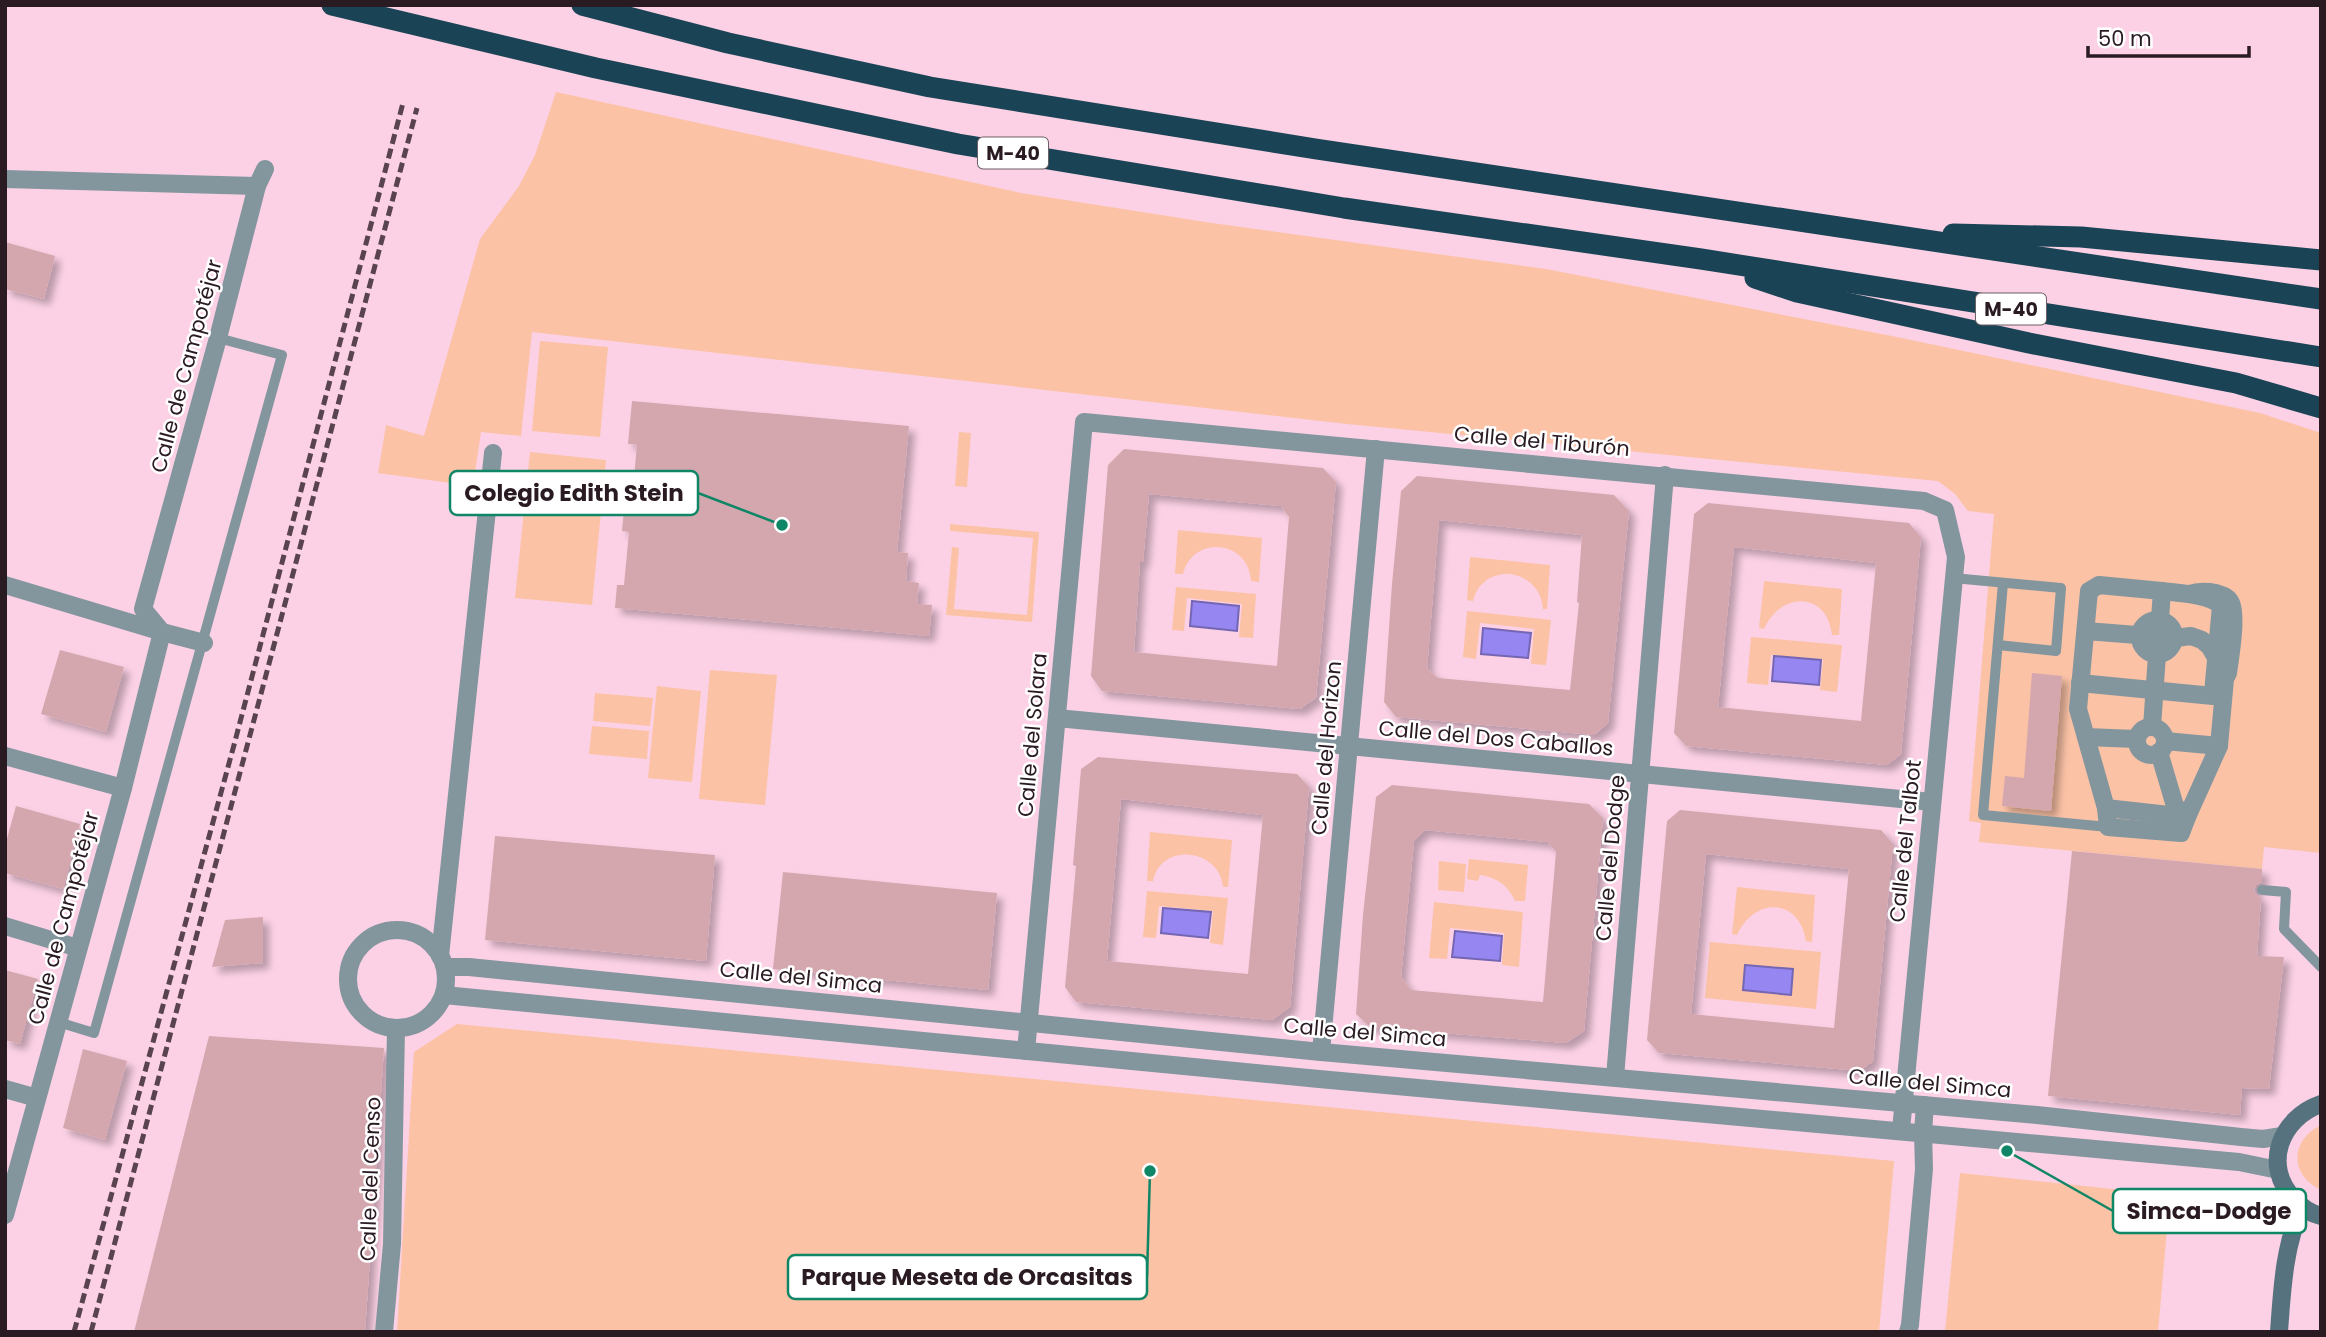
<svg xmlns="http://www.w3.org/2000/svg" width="2326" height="1337" font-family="Poppins,sans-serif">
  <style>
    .green { fill: #fbc2a6 }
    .water { fill: #9586f1; stroke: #7566b3; stroke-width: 2 }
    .building { fill: #d4a7ae; fill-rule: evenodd; filter: url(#shadow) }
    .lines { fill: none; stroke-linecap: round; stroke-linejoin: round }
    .lane { stroke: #83969e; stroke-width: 10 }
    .street { stroke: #83969e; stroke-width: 18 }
    .secondary { stroke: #57727f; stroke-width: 18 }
    .highway { stroke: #1a4455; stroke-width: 21 }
    .rail { stroke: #59434e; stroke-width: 5; stroke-dasharray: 10 5; stroke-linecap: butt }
    .labels { text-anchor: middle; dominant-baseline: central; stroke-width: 5; stroke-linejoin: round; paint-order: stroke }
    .shield { fill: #fff; stroke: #6a5f65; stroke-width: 2 }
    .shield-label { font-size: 19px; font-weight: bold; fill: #2a1b23 }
    .street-label { font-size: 21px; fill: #2a1b23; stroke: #fff }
    .leader { fill: none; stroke: #0f8666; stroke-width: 2.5 }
    .callout-dot { fill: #0f8666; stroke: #fff; stroke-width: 2.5 }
    .callout { fill: #fff; stroke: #0f8666; stroke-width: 2.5 }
    .callout-label { font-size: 23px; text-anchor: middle; font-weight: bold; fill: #2a1b23 }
  </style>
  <defs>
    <filter id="shadow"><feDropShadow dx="6" dy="6" stdDeviation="3.5" flood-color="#0004"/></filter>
  </defs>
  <rect width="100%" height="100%" fill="#fcd1e5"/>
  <g class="green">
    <path d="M556,92L1021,193L1212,223L1546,269L1897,337L2260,413L2321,433V853L2264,847L2262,869L1979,842L1981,823L1969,821L1994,514L1968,511L1955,494L1938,481L1347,424L532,332L521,436L481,432L473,486L378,473L386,425L424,436L480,239L519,186L535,155Z"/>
    <path d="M540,341L608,347L600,437L532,431Z"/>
    <path d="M959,432L971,433L967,487L955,486Z"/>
    <path d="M530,452L606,460L592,605L515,598Z"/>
    <path d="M950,524L1039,532L1032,622L946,615L952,547L959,548L954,609L1027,615L1033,538L950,531Z"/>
    <path d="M1178,530L1262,538L1259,582L1251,581C1249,540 1193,534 1183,574H1175Z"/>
    <path d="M1470,557L1550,565L1547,609H1543C1540,567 1483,561 1473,601L1467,600Z"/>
    <path d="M1764,581L1842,589L1839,635H1832C1827,591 1781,591 1764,629L1759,628Z"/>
    <path d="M1176,587L1256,594L1253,638L1239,637L1242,604L1187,598L1184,631L1172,630Z"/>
    <path d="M1467,611L1551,620L1546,665L1531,664L1534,629L1480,623L1476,659L1463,657Z"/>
    <path d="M1751,637L1842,645L1837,692L1820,690L1823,660L1771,655L1768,685L1747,683Z"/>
    <path d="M710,670L777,675L765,805L699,799Z"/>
    <path d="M657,686L701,691L692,782L648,778Z"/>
    <path d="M595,693L653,698L650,726L593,721Z"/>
    <path d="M592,726L649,731L647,759L589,754Z"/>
    <path d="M1150,832L1232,840L1228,887H1223C1220,849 1161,841 1153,881H1147Z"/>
    <path d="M1469,859L1528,865L1525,901H1515C1508,885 1496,877 1480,875L1478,881L1467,879Z"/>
    <path d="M1439,861L1466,864L1464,892L1438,890Z"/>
    <path d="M1737,887L1815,895L1812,942L1806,941C1799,897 1754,897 1737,935L1732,934Z"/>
    <path d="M1147,891L1228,898L1223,945L1210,943L1213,911L1159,906L1156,938L1143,937Z"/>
    <path d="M1434,902L1523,912L1519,967L1502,965L1504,933L1450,928L1447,959L1429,958Z"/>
    <path d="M1710,942L1821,952L1816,1009L1705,998Z"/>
    <path d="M457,1024L1894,1161L1879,1332H397L414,1052Z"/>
    <path d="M2321,1125V1190C2289,1175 2290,1140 2321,1125Z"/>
    <path d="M1960,1173L2170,1195L2158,1332H1945Z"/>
  </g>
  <g class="water">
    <path d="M1192,601L1239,606L1237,631L1190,626Z"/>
    <path d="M1483,628L1531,633L1528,658L1481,654Z"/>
    <path d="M1774,656L1821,660L1819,685L1772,681Z"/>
    <path d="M1163,908L1211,912L1208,938L1161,933Z"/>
    <path d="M1455,931L1502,936L1500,961L1452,957Z"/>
    <path d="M1745,965L1793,969L1791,995L1743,990Z"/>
  </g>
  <g class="building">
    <path d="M5,242L55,256L44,299L5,289Z"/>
    <path d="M632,401L909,426L897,552L908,553L906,581L919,583L917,604L932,605L929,636L615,608L617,585H624L629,532L622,531L627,478H634L637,444H628Z"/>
    <path d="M1124,449L1323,468L1336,482L1316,698L1300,709L1102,691L1091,676L1108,465ZM1149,494L1281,506L1289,517L1277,666L1134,652L1140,562H1143Z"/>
    <path d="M1417,476L1614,495L1629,511L1608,723L1594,735L1396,717L1384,702L1392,584L1401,491ZM1439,520L1582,535L1577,602L1579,603L1570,690L1438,678L1427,669Z"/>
    <path d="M1708,503L1909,523L1921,537L1901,754L1887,765L1686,746L1674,733L1694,514ZM1734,547L1876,563L1861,721L1718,707Z"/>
    <path d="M60,650L124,667L106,732L41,714Z"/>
    <path d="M2032,673L2062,676L2051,811L2002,806L2005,776L2024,778Z"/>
    <path d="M1098,757L1297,774L1309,787L1290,1007L1272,1020L1076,1002L1065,987L1076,866L1073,865L1081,769ZM1121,799L1263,815L1248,974L1107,961Z"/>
    <path d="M1392,785L1589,804L1603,818L1584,1031L1566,1043L1370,1027L1356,1014L1363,915L1376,797ZM1425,830L1548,842L1556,852L1543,1002L1411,990L1401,977L1414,841Z"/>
    <path d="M16,806L80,824L63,889L5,873V846Z"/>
    <path d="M1680,810L1881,830L1893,844L1873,1061L1860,1071L1659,1053L1647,1040L1667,821ZM1706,854L1849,869L1834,1028L1691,1014Z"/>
    <path d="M495,836L715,855L706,961L485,940Z"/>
    <path d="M2072,851L2262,869V882L2256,885L2254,890L2257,896L2261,898L2257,956L2284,957L2269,1089L2242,1088L2240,1115L2048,1096Z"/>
    <path d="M783,872L997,893L988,990L773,969Z"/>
    <path d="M263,917V963L212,967L225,920Z"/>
    <path d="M5,970L38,979L20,1044L5,1040Z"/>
    <path d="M209,1036L384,1048L365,1332H134Z"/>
    <path d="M83,1049L127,1061L105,1140L63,1128Z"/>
  </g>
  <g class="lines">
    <g class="lane">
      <path d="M1953,578L2061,588L2056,651L1998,645"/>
      <path d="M2003,583L1983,815L2108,827"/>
      <path d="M2262,890L2286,892L2284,929L2321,967"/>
      <path d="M58,1022L94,1033L282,355L218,338"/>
    </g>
    <g class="street">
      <path d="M5,179L257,186"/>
      <path d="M5,585L162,632L123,788L5,1215"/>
      <path d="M2162,591C2178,593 2210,594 2221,606L2213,693"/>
      <circle cx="2157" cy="637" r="17"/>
      <path d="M2086,631L2175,638L2191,636L2202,640L2210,647L2219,663"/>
      <path d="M204,643L162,632L143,609L218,338L257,186L265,169"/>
      <path d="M2080,683L2213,696"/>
      <path d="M1057,718L1932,802"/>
      <circle cx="2151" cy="741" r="14"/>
      <path d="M2152,727L2157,655"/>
      <path d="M2086,737L2136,739"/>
      <path d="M2165,741L2219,746L2225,679L2228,673C2230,658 2238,613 2230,601C2227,596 2222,595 2216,593C2206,591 2198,591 2189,594"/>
      <path d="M2159,752L2175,806L2187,817L2181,833L2108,827L2106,808L2078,709L2089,591L2099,585L2162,591L2160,619"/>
      <path d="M5,756L123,788"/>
      <path d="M2106,808L2187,817L2219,746"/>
      <path d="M5,926L78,948"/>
      <circle cx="397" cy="979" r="49"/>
      <path d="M440,956L493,453"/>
      <path d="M445,967H469L1321,1052L2037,1115L2241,1137L2263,1139L2282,1136"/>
      <path d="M444,995L1319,1079L2239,1162L2278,1170"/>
      <path d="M1026,1051L1084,422L1924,501L1945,510L1956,557L1901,1130"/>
      <path d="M1321,1052L1376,449"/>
      <path d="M1615,1077L1665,475"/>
      <path d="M5,1089L37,1098"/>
      <path d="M384,1332L392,1244L396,1028"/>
      <path d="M1908,1332L1910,1325L1924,1169L1923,1132L1925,1105"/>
    </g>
    <g class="secondary">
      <path d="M2321,1104C2280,1118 2262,1166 2294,1199C2301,1207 2309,1213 2321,1216"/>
      <path d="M2279,1332C2282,1291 2284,1245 2302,1207"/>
    </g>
    <g class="highway">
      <path d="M332,5L596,68L958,144L1344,208L1701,259L2321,357"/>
      <path d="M582,5L728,43L930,87L1316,149L2321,299"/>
      <path d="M1953,234L2081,237L2321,260"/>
      <path d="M1755,278L1797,292L2029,343L2236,383L2321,408"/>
    </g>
    <g class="rail">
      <path d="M74,1332L234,745L403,103"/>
      <path d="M91,1332L417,108"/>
    </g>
  </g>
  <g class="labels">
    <g class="shield">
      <rect x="978" y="137.5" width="70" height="31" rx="5"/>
      <rect x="1976" y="293.5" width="70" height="31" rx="5"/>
    </g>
    <g class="shield-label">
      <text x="1013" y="153">M-40</text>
      <text x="2011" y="309">M-40</text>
    </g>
    <g class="street-label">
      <text transform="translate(186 366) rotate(-75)">Calle de Campotéjar</text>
      <text transform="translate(1542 441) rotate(5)">Calle del Tiburón</text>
      <text transform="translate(1032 735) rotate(-85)">Calle del Solara</text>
      <text transform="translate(1496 738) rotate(5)">Calle del Dos Caballos</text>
      <text transform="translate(1326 748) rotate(-85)">Calle del Horizon</text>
      <text transform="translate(1905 841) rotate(-84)">Calle del Talbot</text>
      <text transform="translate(1610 858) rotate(-85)">Calle del Dodge</text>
      <text transform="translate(63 918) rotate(-75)">Calle de Campotéjar</text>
      <text transform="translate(801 977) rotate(6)">Calle del Simca</text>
      <text transform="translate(1365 1032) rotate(5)">Calle del Simca</text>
      <text transform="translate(1930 1083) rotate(5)">Calle del Simca</text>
      <text transform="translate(370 1179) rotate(-88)">Calle del Censo</text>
    </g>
  </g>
  <path class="leader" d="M782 525L698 493M2007 1151L2113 1211M1150 1171L1147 1277"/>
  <g class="callout-dot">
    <circle cx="782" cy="525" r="7"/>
    <circle cx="2007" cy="1151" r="7"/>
    <circle cx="1150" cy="1171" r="7"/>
  </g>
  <g class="callout">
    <rect x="450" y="471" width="248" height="44" rx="7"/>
    <rect x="2113" y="1189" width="193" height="44" rx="7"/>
    <rect x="788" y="1255" width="359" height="44" rx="7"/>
  </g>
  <g class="callout-label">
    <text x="574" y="501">Colegio Edith Stein</text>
    <text x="2209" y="1219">Simca-Dodge</text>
    <text x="967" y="1285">Parque Meseta de Orcasitas</text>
  </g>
  <rect width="2326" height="1337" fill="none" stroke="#2a1b23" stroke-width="14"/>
  <path d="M2088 46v10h161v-10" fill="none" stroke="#2a1b23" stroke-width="3.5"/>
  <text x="2098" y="46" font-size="21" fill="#2a1b23" stroke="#ffffff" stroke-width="5" paint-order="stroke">50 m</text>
</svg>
